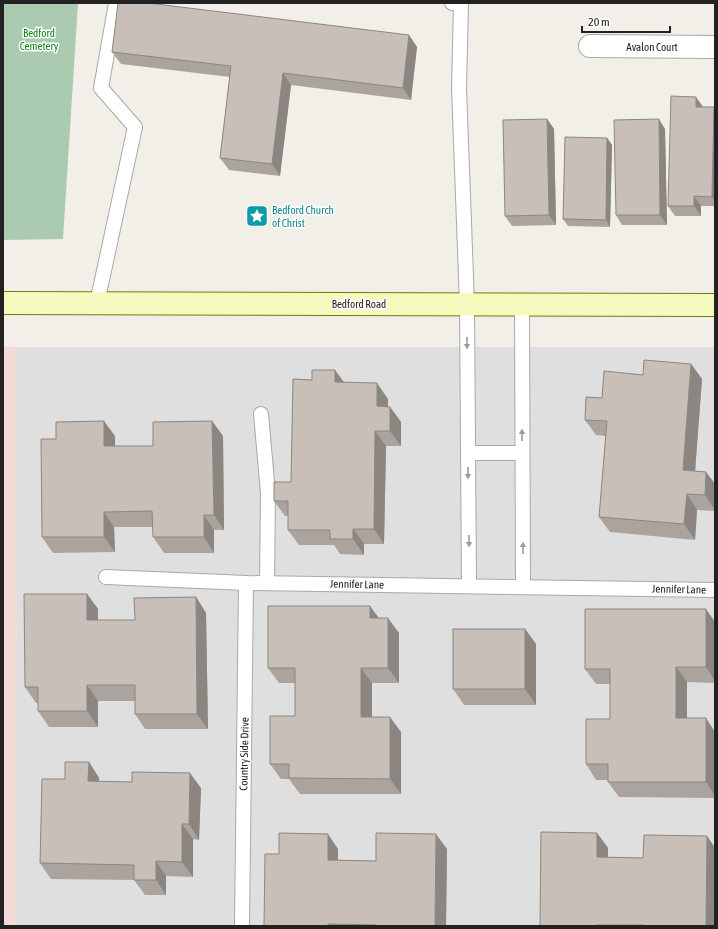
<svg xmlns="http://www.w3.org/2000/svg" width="718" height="929" font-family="'Asap Condensed',sans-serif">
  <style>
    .residential { fill: #e0dfdf }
    .commercial { fill: #f2dad9 }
    .cemetery { fill: #aacbaf }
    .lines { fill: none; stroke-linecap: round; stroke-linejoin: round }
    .service-casing { stroke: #a9a9a9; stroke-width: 16 }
    .minor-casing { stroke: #a9a9a9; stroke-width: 24 }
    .secondary-casing { stroke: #707d05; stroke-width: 24 }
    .service { stroke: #fff; stroke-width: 14 }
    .minor { stroke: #fff; stroke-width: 22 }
    .secondary { stroke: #f7fabf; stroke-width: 22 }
    .wall { fill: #aba49e }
    .shaded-wall { fill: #8b8681 }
    .building { fill: #c7bfb8; stroke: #8b8681 }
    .oneway { fill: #9c9c9c }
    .labels { text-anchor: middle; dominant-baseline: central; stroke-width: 3; stroke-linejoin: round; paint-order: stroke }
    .park-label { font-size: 11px; fill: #0c8416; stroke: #fff }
    .street-label { font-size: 11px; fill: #222; stroke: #fff }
    .culture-label { font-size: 11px; fill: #0d838f; stroke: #fff; text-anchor: start }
  </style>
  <rect width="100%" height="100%" fill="#f2efe9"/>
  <rect class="residential" x="17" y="347" width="698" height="579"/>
  <rect class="commercial" x="3" y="347" width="14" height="579"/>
  <path class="cemetery" d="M3,3H78L63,239L3,240Z"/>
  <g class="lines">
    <g class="service-casing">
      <g id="service">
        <path d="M452,3L461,4L459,88L467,304L469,586"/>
        <path d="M97,303L135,127L101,88L116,3"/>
        <path d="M522,304L523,587"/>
        <path d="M261,414L268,493L267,583"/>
        <path d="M468,453H522"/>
        <path d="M106,577L246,583L715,590"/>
        <path d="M242,926L246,583"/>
      </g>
    </g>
    <g class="minor-casing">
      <path id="minor" d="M590,46L715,47"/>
    </g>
    <g class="secondary-casing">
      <path id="secondary" d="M3,303L715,305"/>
    </g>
    <use href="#service" class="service"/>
    <use href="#minor" class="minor"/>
    <use href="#secondary" class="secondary"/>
  </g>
  <g class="wall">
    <path d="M409,35L417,47L411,100L291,85L280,176L229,170L220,158L230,77L121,64L112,52Z"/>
    <path d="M703,107H714L715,109V206H701V216H675L668,206Z"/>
    <path d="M547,119L554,129L556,225L512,226L505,216Z"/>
    <path d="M665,129L667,225H622L616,215Z"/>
    <path d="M607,138L612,145L610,227L568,226L563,219Z"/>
    <path d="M691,364L702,379L695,471L706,472L715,484V511L697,510L695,540L610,532L599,517L606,436L596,435L585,420L602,398L643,375Z"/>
    <path d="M312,380L344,382L388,399V407H390L401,422V446H386L384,544H364V555L340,554L334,545H299L288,530V516H285L274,501L291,482Z"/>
    <path d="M212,421L223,436L224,530H214V553H164L153,537V527H114L115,552L53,553L42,537L115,436V446H153Z"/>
    <path d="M87,594L98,609V620H135L196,597L206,613L208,729H145L135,714V701H98V727H49L38,711V703H36L25,687Z"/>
    <path d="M370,606L378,618L399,633V683H372V717L401,732V794H300L289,779H281L270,764L295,716V683H279L268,668Z"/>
    <path d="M715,622V683L687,682V718L715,732V798L619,797L608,782V780H596L586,764L610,719V684H596L585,669Z"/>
    <path d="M525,629L536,644V705H464L453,689Z"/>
    <path d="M89,762L99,778V782L201,788L199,840L193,839V877L166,876V895H145L134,880L51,879L40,863L65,779Z"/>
    <path d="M597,833L608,848V857L643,858L707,836L715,848V926H540Z"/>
    <path d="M338,849V860L376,861L447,849L446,926H264L279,854Z"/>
  </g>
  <g class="shaded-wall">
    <path d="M409,35L417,47L411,100L403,88Z"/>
    <path d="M283,73L291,85L280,176L272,164Z"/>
    <path d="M696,97L703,107H696Z"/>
    <path d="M714,107L715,109V201L712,197Z"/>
    <path d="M547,119L554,129L556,225L549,215Z"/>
    <path d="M659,119L665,129L667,225L660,215Z"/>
    <path d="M607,138L612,145L610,227L606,220Z"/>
    <path d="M694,196L701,206V216L694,206Z"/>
    <path d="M691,364L702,379L694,485L683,470Z"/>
    <path d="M335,370L346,385L335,382Z"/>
    <path d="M377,383L388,399V422L377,406Z"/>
    <path d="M390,407L401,422V446L390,431Z"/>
    <path d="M104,421L115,436V462L104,446Z"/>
    <path d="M212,421L223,436L224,530L214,515Z"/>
    <path d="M375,431L386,446L384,544L374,529Z"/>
    <path d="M706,472L715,484V510L705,495Z"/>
    <path d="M687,494L697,510L695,540L684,524Z"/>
    <path d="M104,512L114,527L115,552L104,537Z"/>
    <path d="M204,515L214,530V553L204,537Z"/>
    <path d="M353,529L364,544V555L353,539Z"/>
    <path d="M87,594L98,609V636L87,620Z"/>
    <path d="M196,597L206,613L208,729L197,714Z"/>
    <path d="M370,606L381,621L370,618Z"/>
    <path d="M706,609L715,622V681L706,667Z"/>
    <path d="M388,618L399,633V683L388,668Z"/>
    <path d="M525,629L536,644V705L525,689Z"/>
    <path d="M676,667L687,682V733L676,718Z"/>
    <path d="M361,668L372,683V732L361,717Z"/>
    <path d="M87,685L98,701V727L87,711Z"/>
    <path d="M390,717L401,732V794L390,779Z"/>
    <path d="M706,718L715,732V796L706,782Z"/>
    <path d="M89,762L99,778V797L88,781Z"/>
    <path d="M190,773L201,788L199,840L189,824Z"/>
    <path d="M182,824L193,839V877L182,862Z"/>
    <path d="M597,833L608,848V873L597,857Z"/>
    <path d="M328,834L338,849V875L328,860Z"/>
    <path d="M436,834L447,849L446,926H435Z"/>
    <path d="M707,836L715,848V926H706Z"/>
    <path d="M156,861L166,876V895L156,880Z"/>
  </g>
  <g class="building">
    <path d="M118,3H148L409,35L403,88L283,73L272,164L220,158L231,66L112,52Z"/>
    <path d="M671,96L696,97V107H714L712,197L694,196V206H668Z"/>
    <path d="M547,119L549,215L505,216L503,120Z"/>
    <path d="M659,119L660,215H616L614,120Z"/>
    <path d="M565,137L607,138L606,220L563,219Z"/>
    <path d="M644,360L691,364L683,470L706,472L705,495L687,494L684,524L599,517L607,421L585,420L586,397L602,398L604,371L643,375Z"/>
    <path d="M312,370H335V382L377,383V406L390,407V431H375L374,529H353V539H330V530H288V501H274V482H291L293,379L312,380Z"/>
    <path d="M104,421V446H153V422L212,421L214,515H204V537H153L152,511L104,512V537H42L41,439H56V422Z"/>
    <path d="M24,594H87V620H135L134,598L196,597L197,714H135V685H87V711H38V687H25Z"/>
    <path d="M268,606H370V618H388V668H361V717H390V779L289,778V764H270V716H295V668H268Z"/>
    <path d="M585,609H706V667H676V718H706V782H608V764H586V719H610V669H585Z"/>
    <rect x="453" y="629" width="72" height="60"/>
    <path d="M65,762H89L88,781L132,782V772L190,773L189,824H182V862L156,861V880H134V865L40,863L42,779H65Z"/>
    <path d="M541,832L597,833V857L643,858L644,835L707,836L706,926H644V925H596V926H540Z"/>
    <path d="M279,833L328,834V860L376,861V833L436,834L435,926H376V925L328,924V926H264L265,854H279Z"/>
  </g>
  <defs><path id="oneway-solid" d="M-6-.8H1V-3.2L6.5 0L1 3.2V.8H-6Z"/></defs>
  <g class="oneway">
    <use href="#oneway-solid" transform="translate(467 343) rotate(90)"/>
    <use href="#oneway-solid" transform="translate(522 435) rotate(-90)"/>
    <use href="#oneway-solid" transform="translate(468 473) rotate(90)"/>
    <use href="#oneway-solid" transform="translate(469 541) rotate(89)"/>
    <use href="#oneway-solid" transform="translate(523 548) rotate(-90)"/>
  </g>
  <defs>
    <g id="sight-square" transform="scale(1.15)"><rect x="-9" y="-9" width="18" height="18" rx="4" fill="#0f9aa8" stroke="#fff"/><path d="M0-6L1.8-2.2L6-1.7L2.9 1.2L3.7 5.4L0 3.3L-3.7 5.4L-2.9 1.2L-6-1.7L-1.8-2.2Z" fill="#fff"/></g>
  </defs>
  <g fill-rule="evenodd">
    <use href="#sight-square" x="257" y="216"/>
  </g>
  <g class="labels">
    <g class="park-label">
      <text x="39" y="33">Bedford<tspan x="39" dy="13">Cemetery</tspan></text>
    </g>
    <g class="street-label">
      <text x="652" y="47">Avalon Court</text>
      <text x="359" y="304">Bedford Road</text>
      <text transform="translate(357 584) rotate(1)">Jennifer Lane</text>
      <text transform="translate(679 589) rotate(1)">Jennifer Lane</text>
      <text transform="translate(244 754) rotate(-89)">Country Side Drive</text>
    </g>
    <g class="culture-label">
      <text x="272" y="210">Bedford Church<tspan x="272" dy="13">of Christ</tspan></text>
    </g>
  </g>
  <rect width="718" height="929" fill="none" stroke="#222222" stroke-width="8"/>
  <path d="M582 26v6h88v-6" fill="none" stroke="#222222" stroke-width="2"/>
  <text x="588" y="26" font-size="12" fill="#222222" stroke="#ffffff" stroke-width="3" paint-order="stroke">20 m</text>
</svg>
